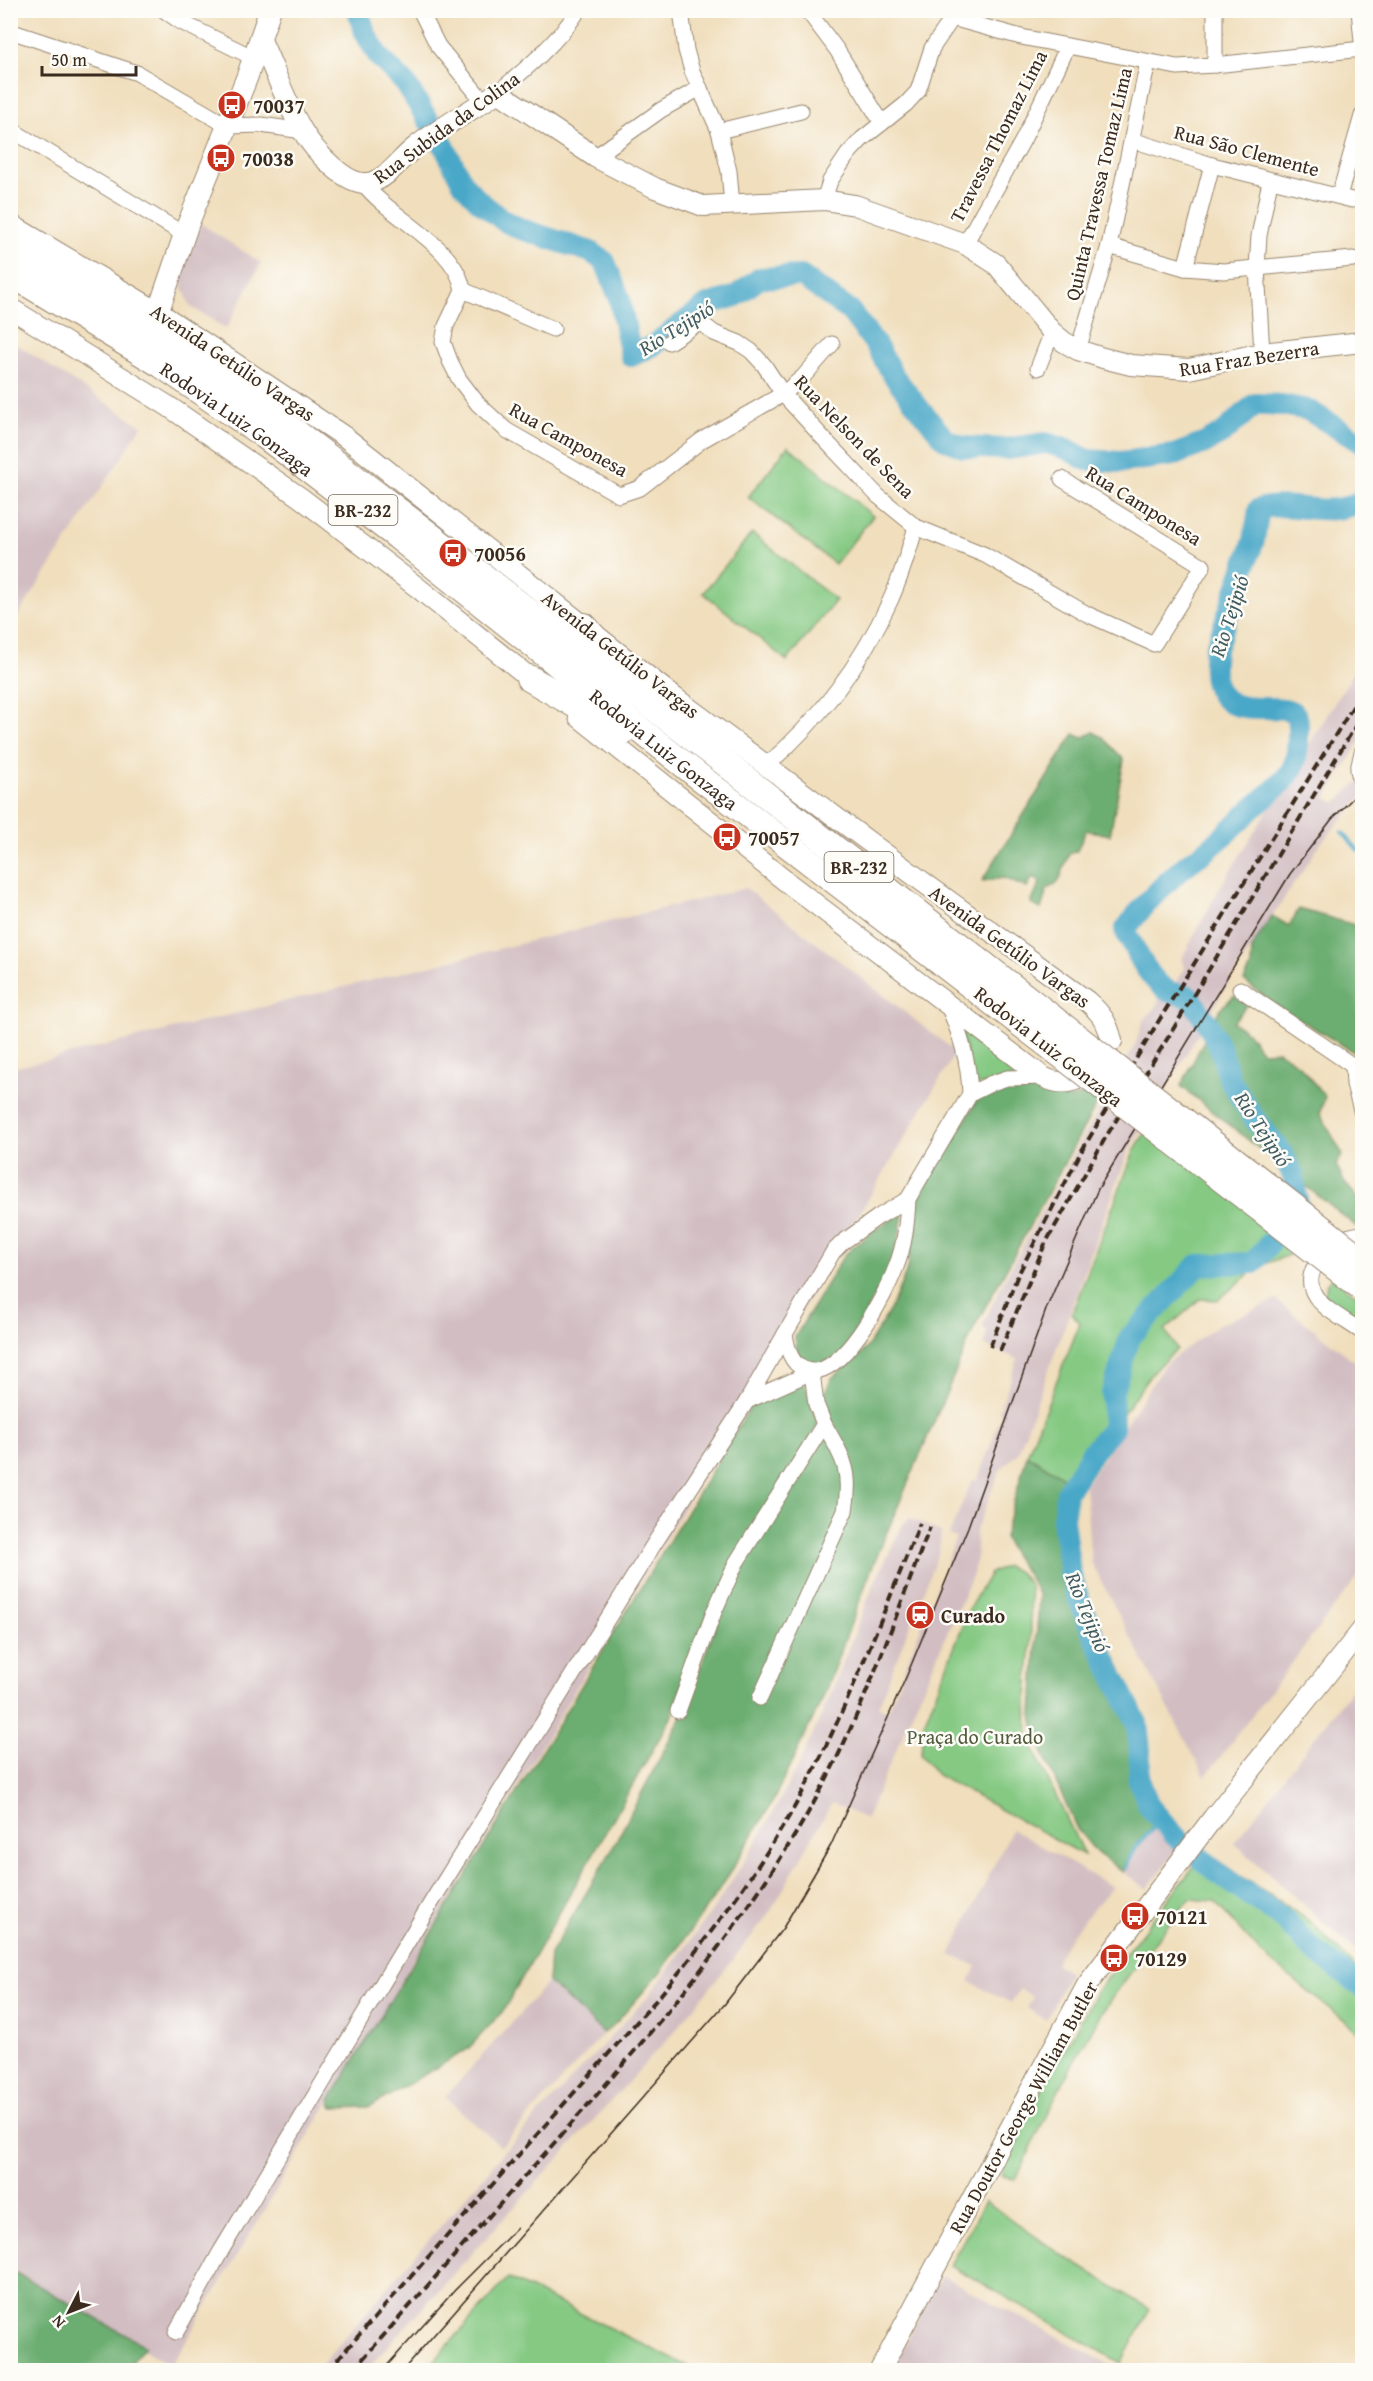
<svg xmlns="http://www.w3.org/2000/svg" width="1373" height="2381" font-family="'Gentium Book Plus',serif">
  <style>
    .industrial { fill: #d2bec2 }
    .green { fill: #85c983; stroke: #607a50; stroke-width: 1.5 }
    .forest { fill: #6cad71; stroke: #546c48; stroke-width: 1.5 }
    .lines { fill: none; stroke-linecap: round; stroke-linejoin: round }
    .stream { stroke: #49a7c8; stroke-width: 4 }
    .river { stroke: #49a7c8; stroke-width: 22 }
    .minor-casing { stroke: #96846d; stroke-width: 17 }
    .tertiary-casing { stroke: #96846d; stroke-width: 22 }
    .secondary-casing { stroke: #96846d; stroke-width: 23 }
    .trunk-casing { stroke: #96846d; stroke-width: 28 }
    .minor { stroke: #fff; stroke-width: 15 }
    .tertiary { stroke: #fff; stroke-width: 20 }
    .secondary { stroke: #fff; stroke-width: 21 }
    .trunk { stroke: #fff; stroke-width: 26 }
    .tram { stroke: #3b2a1e; stroke-width: 1.5 }
    .rail { stroke: #3b2a1e; stroke-width: 4; stroke-dasharray: 9 4.5; stroke-linecap: butt }
    .trunk-bridge-casing { stroke: #96846d; stroke-width: 28; stroke-linecap: butt }
    .trunk-bridge { stroke: #fff; stroke-width: 26 }
    .labels { text-anchor: middle; dominant-baseline: central; stroke-width: 5; stroke-linejoin: round; paint-order: stroke }
    .shield { fill: #fdfcf7; stroke: #75695f; stroke-width: 1.5 }
    .shield-label { font-size: 18px; font-weight: bold; fill: #3b2a1e }
    .poi-label { font-size: 20px; font-weight: bold; fill: #3b2a1e; stroke: #fdfcf7; text-anchor: start }
    .street-label { font-size: 20px; fill: #3b2a1e; stroke: #fdfcf7 }
    .park-label { font-size: 20px; fill: #515a3c; stroke: #fdfcf7 }
    .water-label { font-size: 21px; font-style: italic; fill: #415c62; stroke: #fdfcf7 }
  </style>
  <rect width="100%" height="100%" fill="#fdfcf7"/>
  <filter id="ink" filterUnits="userSpaceOnUse"><feTurbulence type="fractalNoise" baseFrequency=".0167" numOctaves="2"/><feDisplacementMap in="SourceGraphic" scale="12" xChannelSelector="R" yChannelSelector="G"/><feConvolveMatrix kernelMatrix="1 2 1 2 8 2 1 2 1" color-interpolation-filters="sRGB"/></filter>
  <filter id="wash" filterUnits="userSpaceOnUse"><feTurbulence type="fractalNoise" baseFrequency=".008" numOctaves="4" result="noise"/><feDisplacementMap in="SourceGraphic" scale="24" xChannelSelector="R" yChannelSelector="G"/><feGaussianBlur stdDeviation="1.35" result="paint"/><feColorMatrix in="noise" values="0 0 0 0 0 0 0 0 0 0 0 0 0 0 0 0 0 1.4 0 .05"/><feComposite in="paint" operator="in"/></filter>
  <g filter="url(#wash)">
    <rect width="100%" height="100%" fill="#f0debc"/>
    <g class="industrial">
      <path d="M201,224L261,263L226,329L190,306L182,285L181,277Z"/>
      <path d="M11,341L142,426L11,626Z"/>
      <path d="M1362,659V738L1326,798L1336,803L1362,778V797L1321,843L1252,947L1224,990L1128,1153L1018,1453L1000,1470L975,1533L977,1551L973,1574L866,1819L832,1803L768,1916L674,2032L366,2370H317L506,2150L650,1994L717,1904L760,1836L800,1762L823,1712L874,1584L903,1524L910,1518L941,1532L939,1551L878,1707L888,1711L956,1538L949,1535L972,1480L977,1481L1002,1414L999,1411L1018,1359L984,1345L987,1331L982,1326L1004,1280L1136,1043L1143,1021L1154,1009L1168,985L1174,986L1185,968L1182,961L1184,954L1219,889Z"/>
      <path d="M746,888L956,1052L171,2366L11,2268L10,1069Z"/>
      <path d="M1276,1300L1362,1367V1571L1205,1777L1091,1562L1085,1486L1165,1364L1217,1326Z"/>
      <path d="M1362,1676V1956L1234,1843Z"/>
      <path d="M1161,1820L1182,1842L1147,1889L1123,1872L1136,1847Z"/>
      <path d="M1012,1829L1112,1887L1072,1934L1055,1963L1069,1973L1046,2020L1027,2008L1033,1997L1020,1989L1011,2003L969,1981L977,1966L950,1955Z"/>
      <path d="M548,1982L604,2033L501,2147L445,2097Z"/>
      <path d="M942,2276L1120,2370H891Z"/>
    </g>
    <g class="green">
      <path d="M788,446L873,516L835,564L748,497Z"/>
      <path d="M752,533L836,600L787,661L703,593Z"/>
      <path d="M955,1012L1034,1074L975,1086Z"/>
      <path d="M1148,1128L1294,1241L1289,1255L1259,1266L1218,1300L1200,1299L1165,1330L1177,1349L1154,1370L1073,1483L1027,1455L1080,1323L1072,1313L1135,1149Z"/>
      <path d="M1332,1278L1362,1299V1330L1324,1302L1327,1283Z"/>
      <path d="M1006,1566L1019,1572L1030,1585L1031,1637L1027,1696L1028,1737L1084,1855L937,1775L921,1755L923,1726L970,1607L990,1573Z"/>
      <path d="M1198,1848L1311,1922L1362,1974V2035L1262,1954L1214,1901L1189,1899C1163,1933 1134,1966 1110,2001C1073,2058 1044,2119 1016,2180L1001,2175L1032,2107L1099,1988L1195,1865L1189,1861Z"/>
      <path d="M985,2201L1062,2255L1150,2309L1121,2363L950,2265Z"/>
      <path d="M508,2278L695,2370H426Z"/>
    </g>
    <g class="forest">
      <path d="M1093,732L1103,737L1124,760L1110,835L1086,830L1077,851L1069,854L1059,881L1047,890L1041,909L1031,904L1040,882L1033,876L1027,888L1004,878L982,881L1074,734L1083,738Z"/>
      <path d="M1299,909L1362,927V1057L1280,1008L1244,981L1251,967L1252,947L1272,916L1289,926Z"/>
      <path d="M1234,996L1247,1005L1233,1022L1247,1032L1262,1052L1278,1051L1300,1066L1325,1097L1320,1114L1343,1155L1336,1165L1345,1183L1362,1203V1231L1181,1086L1220,1009Z"/>
      <path d="M1031,1082L1072,1099L1090,1091L1101,1096L975,1326L875,1560L822,1700L773,1801L722,1886L663,1969L616,2023L604,2033L548,1982L550,1954L610,1853L683,1714L721,1612L742,1564L831,1420L822,1399L832,1378L867,1348L889,1312L908,1268L916,1202L979,1097Z"/>
      <path d="M899,1215L903,1216L893,1264L843,1353L818,1366L801,1361L797,1351L795,1337L844,1255L873,1231Z"/>
      <path d="M804,1382L818,1424L709,1611L671,1718L503,2011L468,2049L370,2107L333,2108L330,2100L751,1406Z"/>
      <path d="M1027,1455L1073,1483L1067,1492L1063,1519L1070,1573L1095,1638L1137,1723L1140,1751L1139,1780L1149,1806L1161,1820L1136,1847L1123,1872L1097,1853L1077,1829L1036,1737L1032,1714L1039,1596C1030,1574 1013,1559 1004,1537Z"/>
      <path d="M11,2270L145,2346L126,2370H11Z"/>
    </g>
    <g class="lines">
      <g class="stream">
        <path d="M1342,832L1358,850L1362,852"/>
        <path d="M1125,1868L1136,1847L1161,1820"/>
      </g>
      <g class="river">
        <path d="M358,10L365,33L379,57L405,83L442,142L463,184L479,201L504,221L521,229L591,252L605,262L619,297L631,356L652,346L707,305L736,296L760,278L801,276L850,311L876,345L893,375L922,412L945,439L963,447L1006,449L1046,443L1067,449L1087,460L1121,462L1174,455L1205,443L1223,433L1255,404L1282,405L1308,410L1362,443"/>
        <path d="M1362,500C1330,521 1293,499 1259,509L1254,540L1215,651C1202,745 1298,684 1298,724C1298,737 1299,757 1292,769C1284,784 1266,796 1253,808C1238,822 1223,838 1206,851C1197,858 1186,864 1177,873C1158,890 1140,909 1125,930C1134,948 1150,983 1170,992C1175,994 1183,995 1189,996L1208,1024L1221,1050L1229,1078L1253,1117L1283,1154L1293,1176L1299,1210L1253,1263L1198,1265L1130,1337L1112,1394L1113,1428L1093,1451L1067,1492L1063,1519L1070,1573L1079,1600L1095,1638L1137,1723L1140,1751L1139,1780L1149,1806L1176,1837L1218,1873L1282,1918L1313,1950L1362,1987"/>
      </g>
    </g>
  </g>
  <g filter="url(#ink)">
    <g class="lines">
      <g class="minor-casing">
        <g id="minor">
          <path d="M164,10L181,22L254,58"/>
          <path d="M420,10L438,46L484,102"/>
          <path d="M681,10L686,50L692,71L719,131L729,171L732,205"/>
          <path d="M807,10L837,50L882,123"/>
          <path d="M1359,10L1362,41"/>
          <path d="M952,18L1021,37L1177,67L1215,65L1362,49"/>
          <path d="M10,31L137,73L228,126L261,125L303,131"/>
          <path d="M1215,65V10"/>
          <path d="M498,92C529,67 556,43 579,10"/>
          <path d="M10,129L185,235"/>
          <path d="M719,131L801,111"/>
          <path d="M1132,140L1212,165L1352,200"/>
          <path d="M595,157L661,110L700,88"/>
          <path d="M364,184C390,218 456,245 463,290L446,326L443,342L450,361L459,379L478,404L506,430L619,495L640,488L702,440L783,394L803,377L832,344"/>
          <path d="M1339,196L1362,116"/>
          <path d="M824,200L830,181L848,154L862,139L906,104L918,91L932,48L958,10"/>
          <path d="M965,244L1023,140L1068,46"/>
          <path d="M1109,246L1185,268L1224,271L1353,259"/>
          <path d="M1185,268L1212,165"/>
          <path d="M463,290L553,329"/>
          <path d="M669,342L700,322L714,333L739,343L751,351L764,365L783,394L824,439L878,496L916,527L985,555L1087,614L1154,644L1203,566L1062,479"/>
          <path d="M1078,350L1109,246L1148,62"/>
          <path d="M1262,353L1257,268L1259,236L1270,181"/>
          <path d="M1038,368L1052,332"/>
          <path d="M1362,752L1358,770L1362,786"/>
          <path d="M766,766C818,721 861,664 890,601C901,578 908,552 916,527"/>
          <path d="M1240,989L1362,1072"/>
          <path d="M947,1003C960,1033 969,1061 970,1094"/>
          <path d="M1353,1066L1354,1084L1362,1114"/>
          <path d="M908,1199C907,1223 905,1244 896,1267C886,1294 839,1386 804,1369C790,1363 787,1347 785,1334L833,1252L843,1242L878,1217L908,1199L970,1094L992,1083L1007,1078L1043,1077"/>
          <path d="M1362,1234C1343,1236 1332,1242 1320,1258C1291,1296 1336,1313 1362,1332"/>
          <path d="M760,1698L845,1511C852,1471 844,1459 824,1424"/>
          <path d="M678,1711L714,1612L736,1563L824,1424L816,1404L812,1372L747,1401"/>
          <path d="M176,2332L221,2251L434,1898L654,1544L747,1401L785,1334"/>
        </g>
      </g>
      <g class="tertiary-casing">
        <g id="tertiary">
          <path d="M260,38C274,68 285,101 302,130C313,149 348,190 372,182C389,177 400,159 414,148C440,127 471,111 498,92L595,157L655,188L703,206L824,200L855,205L965,244L996,264L1052,332L1064,342L1078,350L1103,358L1131,365L1189,369L1262,353L1362,342"/>
          <path d="M10,224L158,312L345,437L674,697L923,882L1087,1001C1101,1013 1108,1023 1112,1041C1092,1066 1079,1095 1043,1077L788,883L579,717"/>
          <path d="M10,308L168,406L301,498L417,587L540,686"/>
          <path d="M880,2370L1087,1985L1213,1818L1362,1630"/>
        </g>
      </g>
      <g class="secondary-casing">
        <path id="secondary" d="M158,312L188,224L247,77L270,10"/>
      </g>
      <g class="trunk-casing">
        <g id="trunk">
          <path d="M10,247L171,342L255,401L657,710L1060,1024"/>
          <path id="s1" d="M10,273L162,365L265,436L397,536L697,775L1047,1044"/>
          <path d="M584,626L622,669"/>
          <path d="M529,678L622,732"/>
        </g>
      </g>
      <use href="#minor" class="minor"/>
      <use href="#tertiary" class="tertiary"/>
      <use href="#secondary" class="secondary"/>
      <use href="#trunk" class="trunk"/>
      <g class="tram">
        <path d="M383,2370L455,2290L517,2228"/>
        <path d="M403,2370L724,2005L783,1928L831,1845L907,1675L968,1527L1047,1307L1098,1189L1290,874L1332,819L1362,789"/>
      </g>
      <g class="rail">
        <path d="M990,1347L1017,1277L1081,1152L1155,1027L1362,692"/>
        <path d="M1000,1351L1045,1244L1107,1135L1169,1036L1362,715"/>
        <path d="M328,2370L658,1998C708,1938 756,1874 795,1806C845,1716 881,1618 920,1523"/>
        <path d="M353,2370C423,2291 493,2212 563,2133C656,2028 750,1919 818,1795C864,1710 895,1617 930,1527"/>
      </g>
      <g class="trunk-bridge-casing">
        <g id="trunk-bridge">
          <path d="M1060,1024L1362,1260"/>
          <path d="M1047,1044L1360,1286"/>
        </g>
      </g>
      <use href="#trunk-bridge" class="trunk-bridge"/>
    </g>
  </g>
  <defs>
    <g id="bus-disc" transform="scale(1.5)"><circle r="9.5" fill="#c8321e" stroke="#fdfcf7"/><path d="M-5-6H5V4H4V6H2V4H-2V6H-4V4H-5ZM-3.5-4V0h7V-4ZM-3.5 1.2v1.5H-2V1.2ZM2 1.2v1.5H3.5V1.2Z" fill="#fff"/></g>
    <g id="station-disc" transform="scale(1.5)"><circle r="9.5" fill="#c8321e" stroke="#fdfcf7"/><path d="M-3-6H3Q5-6 5-4V2Q5 4 3 4L4.5 6H3L1.5 4h-3L-3 6H-4.5L-3 4Q-5 4-5 2V-4Q-5-6-3-6ZM-3.5-4v3h7v-3ZM-3.5 1v1.5H-2V1ZM2 1v1.5H3.5V1Z" fill="#fff"/></g>
  </defs>
  <g fill-rule="evenodd">
    <use href="#bus-disc" x="232" y="105"/>
    <use href="#bus-disc" x="221" y="158"/>
    <use href="#bus-disc" x="453" y="553"/>
    <use href="#bus-disc" x="727" y="837"/>
    <use href="#station-disc" x="920" y="1615"/>
    <use href="#bus-disc" x="1135" y="1916"/>
    <use href="#bus-disc" x="1114" y="1958"/>
  </g>
  <g class="labels">
    <g class="shield">
      <rect x="328.5" y="495" width="69" height="30" rx="4.5"/>
      <rect x="824.5" y="852" width="69" height="30" rx="4.5"/>
    </g>
    <g class="shield-label">
      <text x="363" y="510">BR-232</text>
      <text x="859" y="867">BR-232</text>
    </g>
    <g class="poi-label">
      <text x="253" y="105">70037</text>
      <text x="242" y="158">70038</text>
      <text x="474" y="553">70056</text>
      <text x="748" y="837">70057</text>
      <text x="941" y="1615">Curado</text>
      <text x="1156" y="1916">70121</text>
      <text x="1135" y="1958">70129</text>
    </g>
    <g class="street-label">
      <text transform="translate(446 127) rotate(-36)">Rua Subida da Colina</text>
      <text transform="translate(998 136) rotate(-63)">Travessa Thomaz Lima</text>
      <text transform="translate(1247 150) rotate(15)">Rua São Clemente</text>
      <text transform="translate(1098 184) rotate(-77)">Quinta Travessa Tomaz Lima</text>
      <text transform="translate(1249 358) rotate(-9)">Rua Fraz Bezerra</text>
      <text transform="translate(233 362) rotate(34)">Avenida Getúlio Vargas</text>
      <text stroke="none"><textPath href="#s1" startOffset="270">Rodovia Luiz Gonzaga</textPath></text>
      <text transform="translate(855 436) rotate(46)">Rua Nelson de Sena</text>
      <text transform="translate(569 439) rotate(29)">Rua Camponesa</text>
      <text transform="translate(1144 505) rotate(32)">Rua Camponesa</text>
      <text transform="translate(621 654) rotate(38)">Avenida Getúlio Vargas</text>
      <text stroke="none"><textPath href="#s1" startOffset="810">Rodovia Luiz Gonzaga</textPath></text>
      <text transform="translate(1010 946) rotate(36)">Avenida Getúlio Vargas</text>
      <text transform="translate(1049 1046) rotate(38)">Rodovia Luiz Gonzaga</text>
      <text transform="translate(1023 2107) rotate(-61)">Rua Doutor George William Butler</text>
    </g>
    <g class="park-label">
      <text x="975" y="1736">Praça do Curado</text>
    </g>
    <g class="water-label">
      <text transform="translate(676 328) rotate(-32)">Rio Tejipió</text>
      <text transform="translate(1229 616) rotate(-72)">Rio Tejipió</text>
      <text transform="translate(1263 1129) rotate(57)">Rio Tejipió</text>
      <text transform="translate(1088 1612) rotate(68)">Rio Tejipió</text>
    </g>
  </g>
  <rect width="1373" height="2381" fill="none" stroke="#fdfcf7" stroke-width="36"/>
  <g transform="translate(69 2312) rotate(228)" stroke="#fdfcf7" stroke-width="4.5" paint-order="stroke">
  <path d="M0-4.5L10 22L0 15L-10 22Z" fill="#3b2a1e"/>
  <text y="-9" font-size="16" font-weight="bold" text-anchor="middle" fill="#3b2a1e">N</text>
  </g>
  <path d="M42 66v9h94v-9" fill="none" stroke="#3b2a1e" stroke-width="3"/>
  <text x="51" y="66" font-size="18" fill="#3b2a1e" stroke="#fdfcf7" stroke-width="4.5" paint-order="stroke">50 m</text>
</svg>
